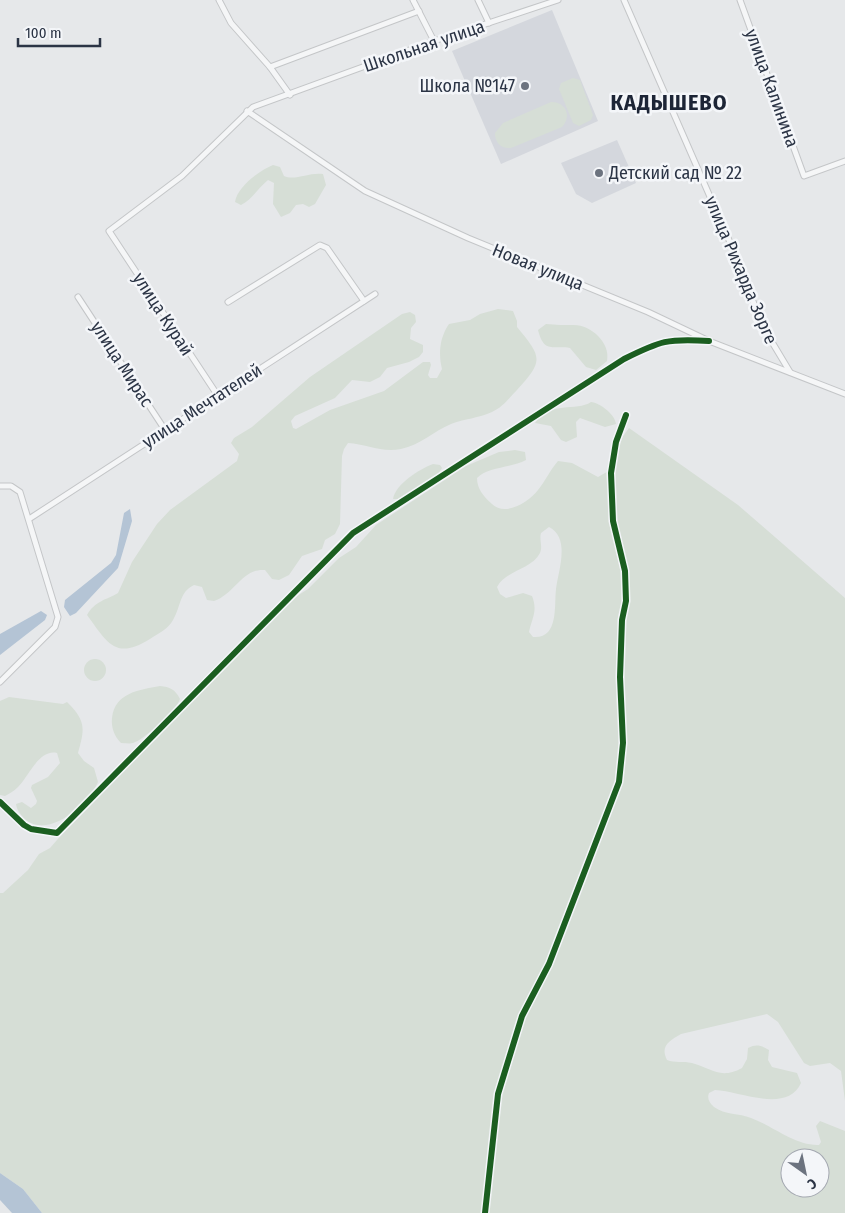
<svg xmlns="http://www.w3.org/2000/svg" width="845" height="1213" font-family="'Fira Sans Condensed',sans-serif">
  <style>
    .built { fill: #d4d7dd }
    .green { fill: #d6ded6; fill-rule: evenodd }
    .water { fill: #b4c4d5 }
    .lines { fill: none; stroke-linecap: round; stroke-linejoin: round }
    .street-casing { stroke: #c4c6c8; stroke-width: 7 }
    .street { stroke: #f5f6f7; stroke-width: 5 }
    .cycleway-casing { stroke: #f4f6f9; stroke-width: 9 }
    .cycleway { stroke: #1b5e20; stroke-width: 6 }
    .poi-dot { fill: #6c737f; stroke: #f4f6f9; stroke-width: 2 }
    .labels { text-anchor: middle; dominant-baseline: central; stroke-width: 5; stroke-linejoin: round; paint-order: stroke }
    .street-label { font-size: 18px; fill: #2b3445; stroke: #f4f6f9 }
    .poi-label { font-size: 18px; fill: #2b3445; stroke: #f4f6f9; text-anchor: end }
    .district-label { font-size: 22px; font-weight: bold; letter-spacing: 1px; fill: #1d2536; stroke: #f4f6f9 }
  </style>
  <rect width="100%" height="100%" fill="#e6e8ea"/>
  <g class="built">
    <path d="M552,10L598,121L501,164L452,51Z"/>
    <path d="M617,140L636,183L592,203L576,194L561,163Z"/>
  </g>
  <g class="green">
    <path d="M573,78L580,80L593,115L591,120L579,126L573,123L559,89L561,83Z"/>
    <path d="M551,102C566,102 572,116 562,127L511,148C501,149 495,143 495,133L503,123Z"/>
    <path d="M273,165L280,167L284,176C295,181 309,172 323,174L326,185L315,204L309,207L303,204L296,205L290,213L281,217L273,204L274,183L268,180C258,188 252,200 241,205L235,202C237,187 260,170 273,165Z"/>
    <path d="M498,309L513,311L517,321V327C542,357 544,361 517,390C509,398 503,407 492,412C479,418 464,419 451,424C434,431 420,445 401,449C382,453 366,444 348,443L344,449L342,456L340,524L335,534L325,540L322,549L302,556L289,575L279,580L272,579L265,570C242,568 235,594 214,601L207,600L202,587L194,585C179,592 181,607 173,620C168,629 159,633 150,639C115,661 107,642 87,615C95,601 106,600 118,593L132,562L157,524L170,510L237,461L239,454L231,443L234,438L252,427L310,377L402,314L410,312L415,315L416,322L411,328L410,339L423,345V352L419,357L409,362L387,368L380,377L370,382L352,380L335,398L295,416L291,421L293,428L296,429L330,410L384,391L423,362H430L431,365L428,375L430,378H437L442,369C438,353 440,337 449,324L470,320L480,314Z"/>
    <path d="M546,324C556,325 564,325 574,325C591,325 611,343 607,361L596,370L586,367L570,348C553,345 544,354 538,330Z"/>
    <path d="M591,402C600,403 615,414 616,424L605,427L580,418L576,422L577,437L566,442L561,440L551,426L535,423C550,400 576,412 591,402Z"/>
    <path d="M629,428L738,505L845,598V1101L841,1071L830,1063L810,1066L804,1063L778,1022L767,1014L681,1034C669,1041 660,1046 667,1060C675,1063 683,1061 692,1063C711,1068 720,1080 742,1068L747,1059L748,1048C756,1044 761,1045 769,1050L768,1060L772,1067L797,1073L801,1083C787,1114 740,1091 715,1090L709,1093C707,1098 709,1103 714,1107C725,1115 739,1113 751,1118C773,1126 795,1146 819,1145L821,1142L816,1126L820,1121L845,1131V1213H42L23,1189L0,1173V893H3L28,870L39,854L50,848L92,800L297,596L308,589L339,558L356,547L376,525L466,466L499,452L515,450L525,452L526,460C511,468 487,467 477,478C477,489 484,497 492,504C505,517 529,502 538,490C546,480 550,470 558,461L572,463L598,477L612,469L617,460L621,439ZM549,527C571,538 558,571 556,589C554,606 559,639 533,637L529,632C532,618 538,611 532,596L523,593L506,598L500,594L497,587C506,570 531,570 540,553C543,546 539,540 541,533ZM790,1158H820V1188H790Z"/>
    <path d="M433,464L440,465L442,468L436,477L400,499H393C395,484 420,469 433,464Z"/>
    <circle cx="95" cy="670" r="11"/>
    <path d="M160,686C170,687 175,689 180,699C177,709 144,740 133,743C130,744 125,743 121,743C114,736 111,727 112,718C115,693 138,690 160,686Z"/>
    <path d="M9,697L63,704L67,702C86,721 85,728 78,753L84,761L94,768L98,782C89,803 50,839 26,820C21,815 17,811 16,804L22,802L31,808L36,804L37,801L31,788L32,785L48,777L60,763L57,753C39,749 29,776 18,787C14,791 10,793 5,796L0,795V701Z"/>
  </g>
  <g class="water">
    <path d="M130,509L132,521L118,568L76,613L70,616L64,607L65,600L111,563L116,555L124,513Z"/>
    <path d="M41,611L47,615L45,620L0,655V634Z"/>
    <path d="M0,1173L23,1189L42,1213H12L0,1200Z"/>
  </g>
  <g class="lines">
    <g class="street-casing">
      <g id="street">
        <path d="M219,0L231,23L270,67L290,95"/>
        <path d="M413,0L434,41"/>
        <path d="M478,0L489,23"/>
        <path d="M624,0L732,247L763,327L790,372"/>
        <path d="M740,0L804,176L845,161"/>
        <path d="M270,67L419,11"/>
        <path d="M247,111L365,191L468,238L648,312L709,341L845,394"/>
        <path d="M78,297L165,430"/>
        <path d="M228,302L320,245L327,248L364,301"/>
        <path d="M218,396L109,231L182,176L253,107L434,41L558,0"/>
        <path d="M0,486H11L20,492L58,617L55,627L0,682"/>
        <path d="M29,519L375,294"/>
        <path d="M0,802L24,825L31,829L57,833L353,533L624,359C660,341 668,338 709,341"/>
        <path d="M485,1213L498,1094L522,1016L549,964L619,782L623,743L620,677L622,620L626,601L625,571L613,521L611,473L616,442L626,415"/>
      </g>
    </g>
    <use href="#street" class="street"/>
    <g class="cycleway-casing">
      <g id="cycleway">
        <path d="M0,802L24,825L31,829L57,833L353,533L624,359C660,341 668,338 709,341"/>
        <path d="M485,1213L498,1094L522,1016L549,964L619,782L623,743L620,677L622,620L626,601L625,571L613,521L611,473L616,442L626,415"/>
      </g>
    </g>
    <use href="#cycleway" class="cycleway"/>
  </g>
  <g class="poi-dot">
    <circle cx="525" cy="86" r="5"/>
    <circle cx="599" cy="173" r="5"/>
  </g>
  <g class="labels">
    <g class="street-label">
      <text transform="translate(424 46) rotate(-19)">Школьная улица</text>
      <text transform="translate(772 88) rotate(70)">улица Калинина</text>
      <text transform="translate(538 267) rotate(22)">Новая улица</text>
      <text transform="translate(741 270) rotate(67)">улица Рихарда Зорге</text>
      <text transform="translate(163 314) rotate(57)">улица Курай</text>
      <text transform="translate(122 364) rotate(57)">улица Мирас</text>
      <text transform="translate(202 406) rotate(-33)">улица Мечтателей</text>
    </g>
    <g class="poi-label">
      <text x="515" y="86">Школа №147</text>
      <text x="609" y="173" text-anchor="start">Детский сад № 22</text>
    </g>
    <g class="district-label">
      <text x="669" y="102">КАДЫШЕВО</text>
    </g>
  </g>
  <g transform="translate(805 1173) rotate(147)"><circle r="24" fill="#f4f6f9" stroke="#a4a8b1"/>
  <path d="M0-4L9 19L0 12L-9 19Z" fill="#6c737f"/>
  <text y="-8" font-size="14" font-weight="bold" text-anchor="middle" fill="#2b3445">С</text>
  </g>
  <path d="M18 38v8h82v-8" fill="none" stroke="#2b3445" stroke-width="2.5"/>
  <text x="25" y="38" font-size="15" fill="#2b3445" stroke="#f4f6f9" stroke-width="4" paint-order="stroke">100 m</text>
</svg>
